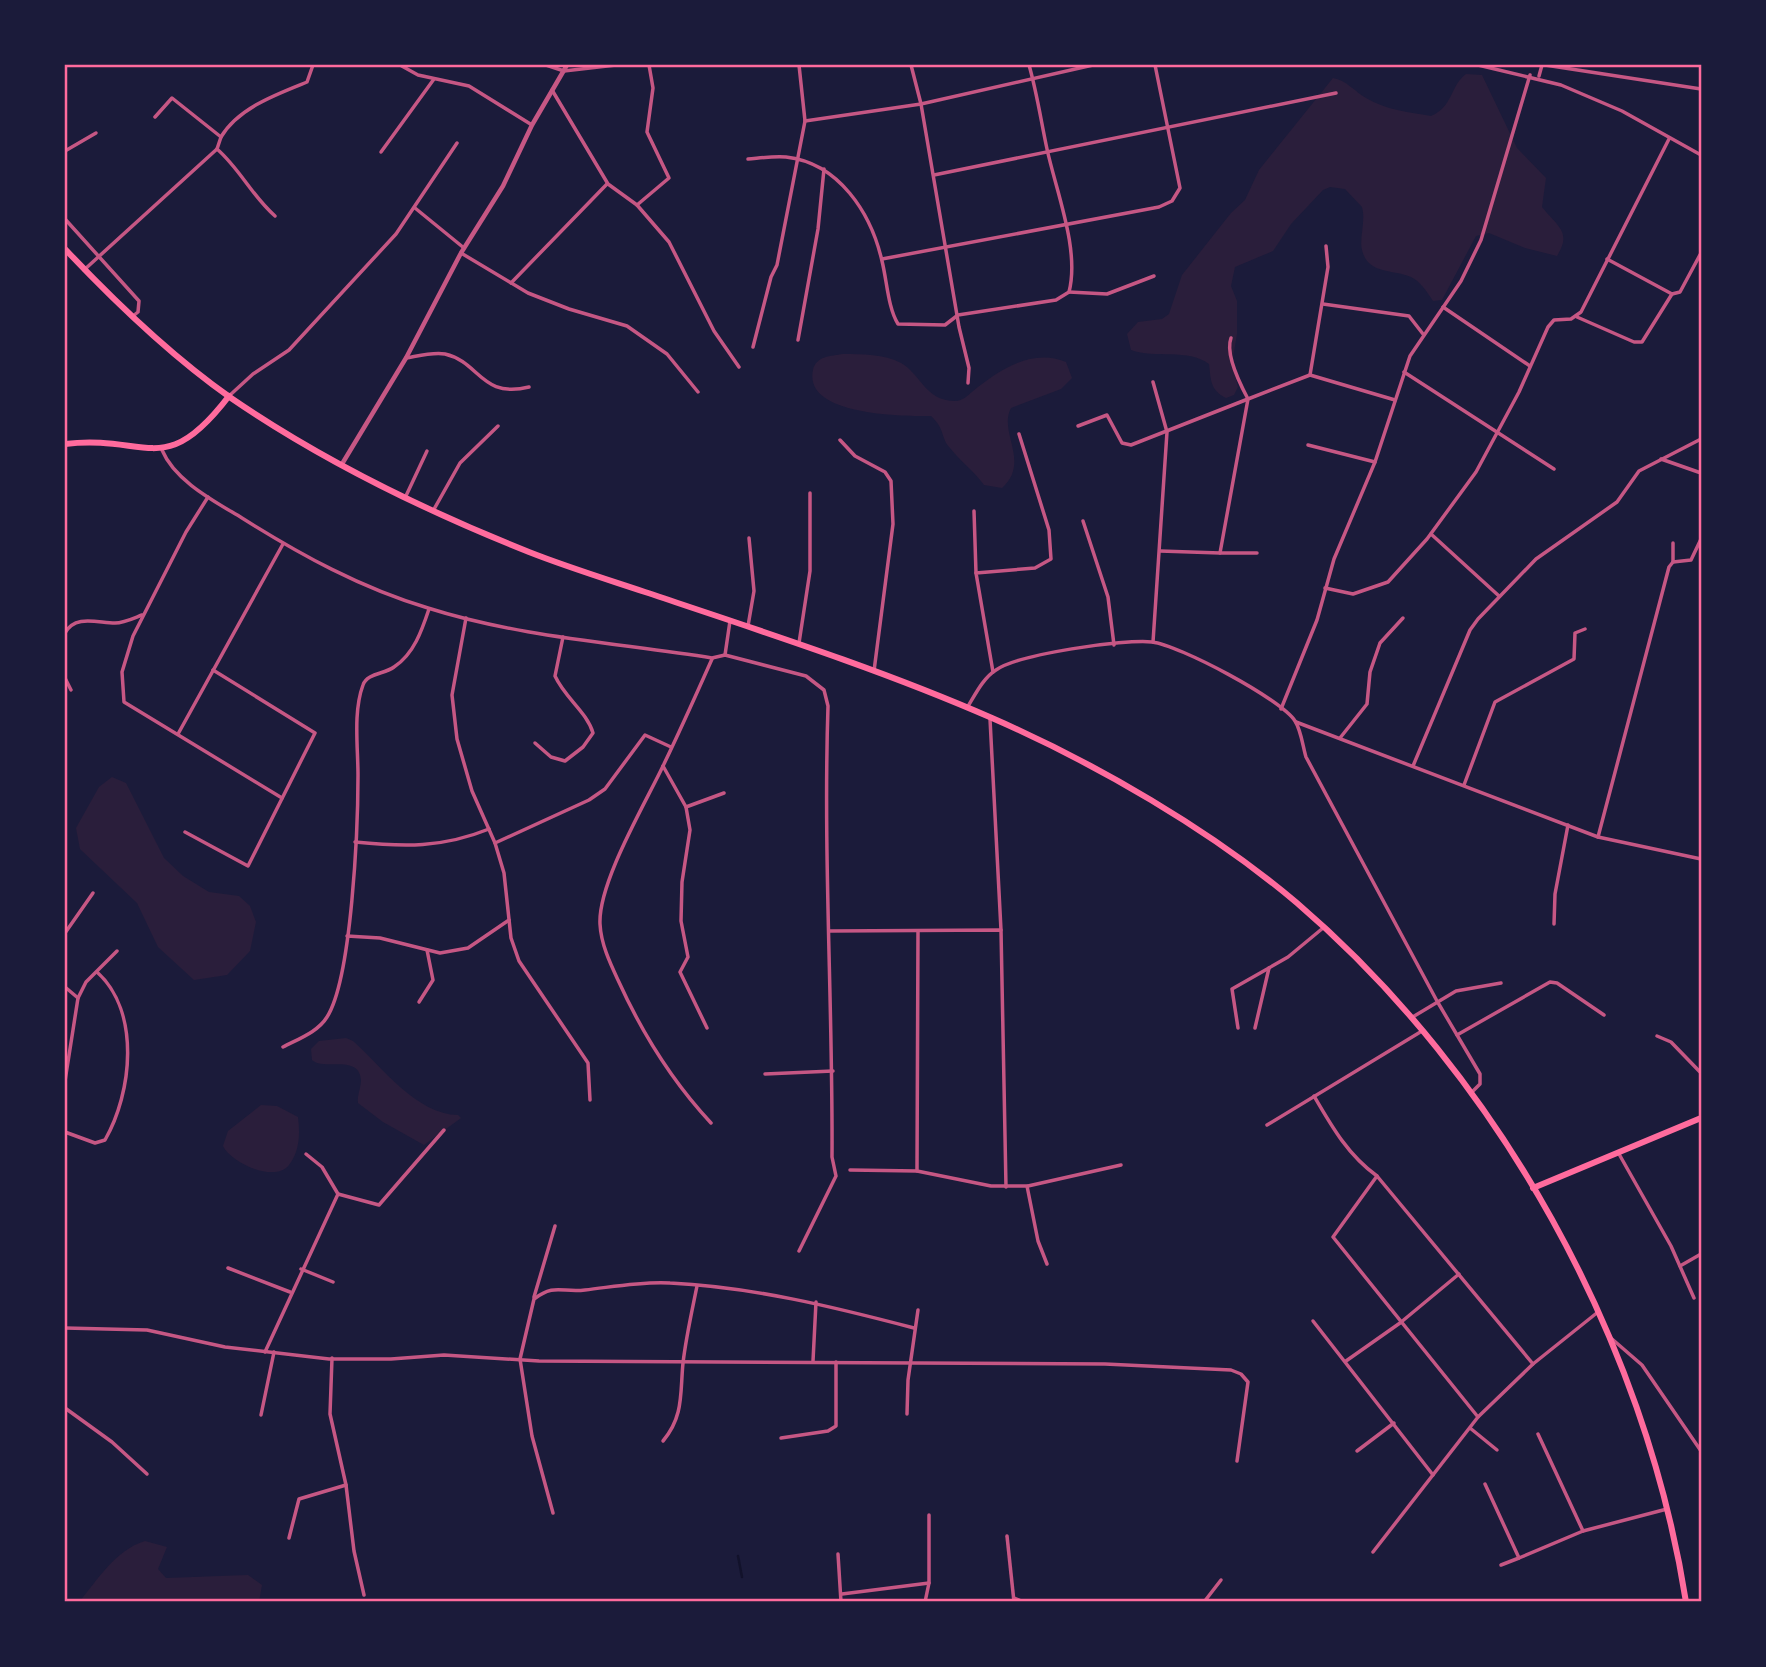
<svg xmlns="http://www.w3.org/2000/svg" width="1766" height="1667" font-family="'Crimson Pro',serif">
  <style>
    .green { fill: #2a1e3b }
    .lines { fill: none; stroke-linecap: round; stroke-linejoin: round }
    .stream { stroke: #12122b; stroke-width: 2.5 }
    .minor { stroke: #c65784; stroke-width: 3.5 }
    .tertiary { stroke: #c65784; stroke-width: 4.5 }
    .primary { stroke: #ff6b9d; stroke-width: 6 }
    .trunk { stroke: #ff6b9d; stroke-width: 6 }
    .neatline { fill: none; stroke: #ff6b9d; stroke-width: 2.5 }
  </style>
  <rect width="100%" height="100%" fill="#1b1b3a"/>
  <g class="green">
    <path d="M1466,74L1482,75L1517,148L1546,178L1542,207C1558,227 1572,232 1557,256L1525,248L1489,233L1476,236L1442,300L1433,301C1427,292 1421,282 1411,277C1393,269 1368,275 1362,250C1359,238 1366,221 1362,207L1345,189L1330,187L1323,190L1291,224L1273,251L1235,267L1231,286L1237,301V334L1232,364L1238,387L1234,395L1226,398C1210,390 1211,380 1209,364C1188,348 1155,359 1131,350L1127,334L1138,322L1162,319L1169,314L1182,275L1231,213L1245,200L1259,170L1333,78C1346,80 1354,91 1366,98C1386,110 1408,112 1431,116C1453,107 1450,86 1466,74Z"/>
    <path d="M843,354C862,354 884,354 901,363C922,375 925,402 957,401C965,400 971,392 978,387C1004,367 1034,349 1066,362L1072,378L1061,389L1011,408C998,432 1031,462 1002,488L984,485C974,471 961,462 950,448C940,437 946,430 931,416C904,416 803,416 813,370C816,356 831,356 843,354Z"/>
    <path d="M112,777L126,783L164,858L183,876L209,892L239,896L250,906L256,922L250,951L227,975L194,980L158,947L137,903L80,849L76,828L99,787Z"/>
    <path d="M346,1038L353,1041C381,1066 417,1115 458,1115L461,1118L424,1145L383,1122L358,1103C357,1095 361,1088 361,1080C359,1054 324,1071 312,1060L311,1049L319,1041Z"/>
    <path d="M261,1105L277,1106L298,1117C300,1133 300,1151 289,1165C275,1183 231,1163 223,1146L228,1131Z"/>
    <path d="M145,1541L167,1547L158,1569L166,1578L248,1575L262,1585L259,1602H79C97,1581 115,1550 145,1541Z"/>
  </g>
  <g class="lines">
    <path class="stream" d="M738,1556L742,1577"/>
    <g class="minor">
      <path d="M400,65L418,75L469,86L532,125"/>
      <path d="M546,65L564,71L616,65"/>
      <path d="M911,65L921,104L1093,65"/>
      <path d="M1478,65L1561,85L1622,111L1701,155"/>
      <path d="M1545,65L1701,89"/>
      <path d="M1539,76L1542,65"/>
      <path d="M552,90L608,184L637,205L669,242L714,331L739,367"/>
      <path d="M805,121L921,104L959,327L969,368L968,383"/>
      <path d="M221,137C238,108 277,94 307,82L313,65"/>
      <path d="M217,149C240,169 252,196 275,216"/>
      <path d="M65,151L96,133"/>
      <path d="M381,152L434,79"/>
      <path d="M748,159C760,158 773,156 786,157C839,163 871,213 882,261C887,281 888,308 898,324L945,325L958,315L1056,300L1069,292C1080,250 1056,191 1047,149C1041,121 1037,93 1029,65"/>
      <path d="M934,175L1336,93"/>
      <path d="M637,205L669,178L647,132L653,88L649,65"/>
      <path d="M415,208L464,248"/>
      <path d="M65,219L139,301L138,312L133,316"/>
      <path d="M461,253L528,293L569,309L627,326L667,354L698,392"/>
      <path d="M882,259L1159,207L1172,201L1180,188L1155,65"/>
      <path d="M1607,259L1672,294L1680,292L1701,253"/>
      <path d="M84,270L217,149L221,137L172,98L155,117"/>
      <path d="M511,283L607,184"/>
      <path d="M1069,292L1107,294L1154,276"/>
      <path d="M1323,304L1409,316L1423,334"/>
      <path d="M1443,307L1530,366"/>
      <path d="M1577,317L1634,342H1642L1672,294"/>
      <path d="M798,340L818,229L824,169"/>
      <path d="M753,347L771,277L777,265L805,121L799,65"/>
      <path d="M406,358C418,356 432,352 445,354C480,362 481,399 529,387"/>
      <path d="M1404,372L1554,469"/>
      <path d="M1310,375L1328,267L1326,246"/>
      <path d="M1153,382L1167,432L1153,642"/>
      <path d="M229,396L253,374L289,350L396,234L457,143"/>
      <path d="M1078,426L1107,415L1122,443L1131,445L1248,399C1240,384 1225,354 1231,338"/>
      <path d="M840,440L855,456L885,472L891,481L893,524L874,671"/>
      <path d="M1308,445L1375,462"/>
      <path d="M162,450C175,481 214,501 242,518C301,555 361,588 428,608C519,637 618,643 712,658L725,655L806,676L824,690L828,706C823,857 833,1007 832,1157L836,1176L799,1251"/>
      <path d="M1661,459L1701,473"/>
      <path d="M208,497L186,532L133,636L122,672L124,702L282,798"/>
      <path d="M405,498L427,451"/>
      <path d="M433,511L460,463L498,426"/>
      <path d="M974,511L976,573"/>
      <path d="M1083,521L1108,597L1114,645"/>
      <path d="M1431,534L1499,596"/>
      <path d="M1673,543V562"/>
      <path d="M1160,551L1220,553L1248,399L1310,375L1395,400"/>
      <path d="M1220,553H1257"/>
      <path d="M1325,588L1353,594L1388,582L1427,539L1476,472L1519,392L1548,327L1554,320L1571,319L1581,312L1669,139"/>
      <path d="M466,618L452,695L457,739L472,791L495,843L504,873L511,938L519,961L588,1063L590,1100"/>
      <path d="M748,626L754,591L749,538"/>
      <path d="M65,633C75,614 98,623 115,623C124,623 134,618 142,615"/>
      <path d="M799,643L810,571V493"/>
      <path d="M725,655L730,621"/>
      <path d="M993,672L976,573L1035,568L1051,559L1049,530L1019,434"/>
      <path d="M65,678L71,690"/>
      <path d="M967,708C975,695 983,678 996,670C1019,654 1123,639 1152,642C1179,645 1281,699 1295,721C1301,730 1303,747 1306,757L1437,1001L1480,1074V1084L1471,1093"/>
      <path d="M1281,709L1317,620L1334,559L1375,462L1410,356L1461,281L1481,240L1530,75"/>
      <path d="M990,719L1001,930"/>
      <path d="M1296,722L1598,837L1701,859"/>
      <path d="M178,734L283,544"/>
      <path d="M1340,738L1367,704L1370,672L1380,643L1403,618"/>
      <path d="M535,743L551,757L565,761L583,747L593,733C587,712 565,698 555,676L563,637"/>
      <path d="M663,766L686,807L690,830L682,882L681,921L688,957L680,972L707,1028"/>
      <path d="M1413,766L1470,630L1478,619L1536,559L1617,502L1639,471L1701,439"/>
      <path d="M1464,785L1495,702L1574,659L1575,633L1585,629"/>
      <path d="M686,807L724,793"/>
      <path d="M185,832L248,866L315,733L213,670"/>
      <path d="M1598,837L1669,567L1673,562L1691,560L1701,539"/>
      <path d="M355,842C404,847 442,848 489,829"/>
      <path d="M495,843L589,800L605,789L645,735L671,747"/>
      <path d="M1554,924L1555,894L1568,825"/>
      <path d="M830,931L1001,930L1006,1187"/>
      <path d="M65,933L93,893"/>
      <path d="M347,936L380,938L440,953L468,948L509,920"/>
      <path d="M65,987L78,998"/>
      <path d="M419,1002L433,980L427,950"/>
      <path d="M1411,1018L1456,991L1501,983"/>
      <path d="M1238,1028L1232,989L1288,957L1323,928"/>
      <path d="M1255,1028L1269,968"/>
      <path d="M1457,1035L1550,982L1557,983L1604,1015"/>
      <path d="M1657,1036L1671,1042L1701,1073"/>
      <path d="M283,1047C298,1039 318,1032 327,1017C352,978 358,826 358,775C358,747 353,712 363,685C367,673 385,674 394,667C414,654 422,630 429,609"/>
      <path d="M765,1074L833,1071"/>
      <path d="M65,1081L78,998L86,982L117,951"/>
      <path d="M1314,1096C1332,1127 1348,1155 1377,1176"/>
      <path d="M711,1123C671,1080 642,1033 618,980C610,963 601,944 600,924C598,883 645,804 663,766C680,731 696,695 712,659"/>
      <path d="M1267,1125L1422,1031"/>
      <path d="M65,1132L95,1143L105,1140C132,1093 141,1012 97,972"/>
      <path d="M306,1154L322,1167L338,1194"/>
      <path d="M1619,1154L1671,1246L1694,1298"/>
      <path d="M850,1170L917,1171L991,1186H1027L1038,1241L1047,1264"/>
      <path d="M917,1171L918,931"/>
      <path d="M1028,1186L1121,1165"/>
      <path d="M1680,1266L1701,1254"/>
      <path d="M228,1268L290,1292"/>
      <path d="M301,1269L333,1282"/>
      <path d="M534,1297L555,1226"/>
      <path d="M1313,1321L1433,1475"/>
      <path d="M65,1328L147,1330L225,1347L329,1359H391L444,1355L539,1361L1105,1364L1231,1370L1241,1374L1248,1382L1237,1461"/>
      <path d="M1612,1339L1642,1365L1701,1451"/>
      <path d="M265,1352L338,1194L379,1205L444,1130"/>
      <path d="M332,1358L330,1414L346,1485L354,1551L364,1595"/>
      <path d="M813,1361L816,1302"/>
      <path d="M1346,1361L1400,1323L1459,1274"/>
      <path d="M65,1408L112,1442L147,1474"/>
      <path d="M907,1414L908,1380L918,1310"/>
      <path d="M261,1415L274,1352"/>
      <path d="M1478,1417L1333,1237L1377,1176L1533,1364"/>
      <path d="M1470,1428L1497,1450"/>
      <path d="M1538,1434L1583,1531"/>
      <path d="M781,1438L828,1431L836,1426V1362"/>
      <path d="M663,1441C684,1416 680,1393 683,1363C686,1337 692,1311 697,1286"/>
      <path d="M1357,1451L1394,1423"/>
      <path d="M1485,1484L1519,1558L1583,1531L1667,1509"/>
      <path d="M553,1513L532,1436L520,1359L534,1299C555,1283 562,1293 585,1290C612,1287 643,1281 670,1283C753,1287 834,1307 914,1328"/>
      <path d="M1007,1536L1014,1602"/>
      <path d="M289,1538L299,1499L346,1485"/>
      <path d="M1373,1552L1478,1417L1533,1364L1598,1312"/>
      <path d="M838,1554L841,1602"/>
      <path d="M1501,1565L1519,1558"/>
      <path d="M842,1594L929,1583"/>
      <path d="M1014,1598L1024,1602"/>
      <path d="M925,1602L929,1583V1515"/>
      <path d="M1204,1602L1221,1580"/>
    </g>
    <path class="tertiary" d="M342,464L406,358L461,253L503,186L532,125L567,65"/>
    <g class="primary">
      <path d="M65,444C148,434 164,481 229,396"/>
      <path d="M1533,1188L1701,1118"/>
    </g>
    <path class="trunk" d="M65,249C115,302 171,356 231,398C323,461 426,511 529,552C567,567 606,579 645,592C761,631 880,669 992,718C1095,763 1211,830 1297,903C1499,1076 1645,1340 1686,1602"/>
  </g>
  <rect width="1766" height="1667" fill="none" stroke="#1b1b3a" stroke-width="133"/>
  <rect x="66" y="66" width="1634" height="1534" class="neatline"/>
</svg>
